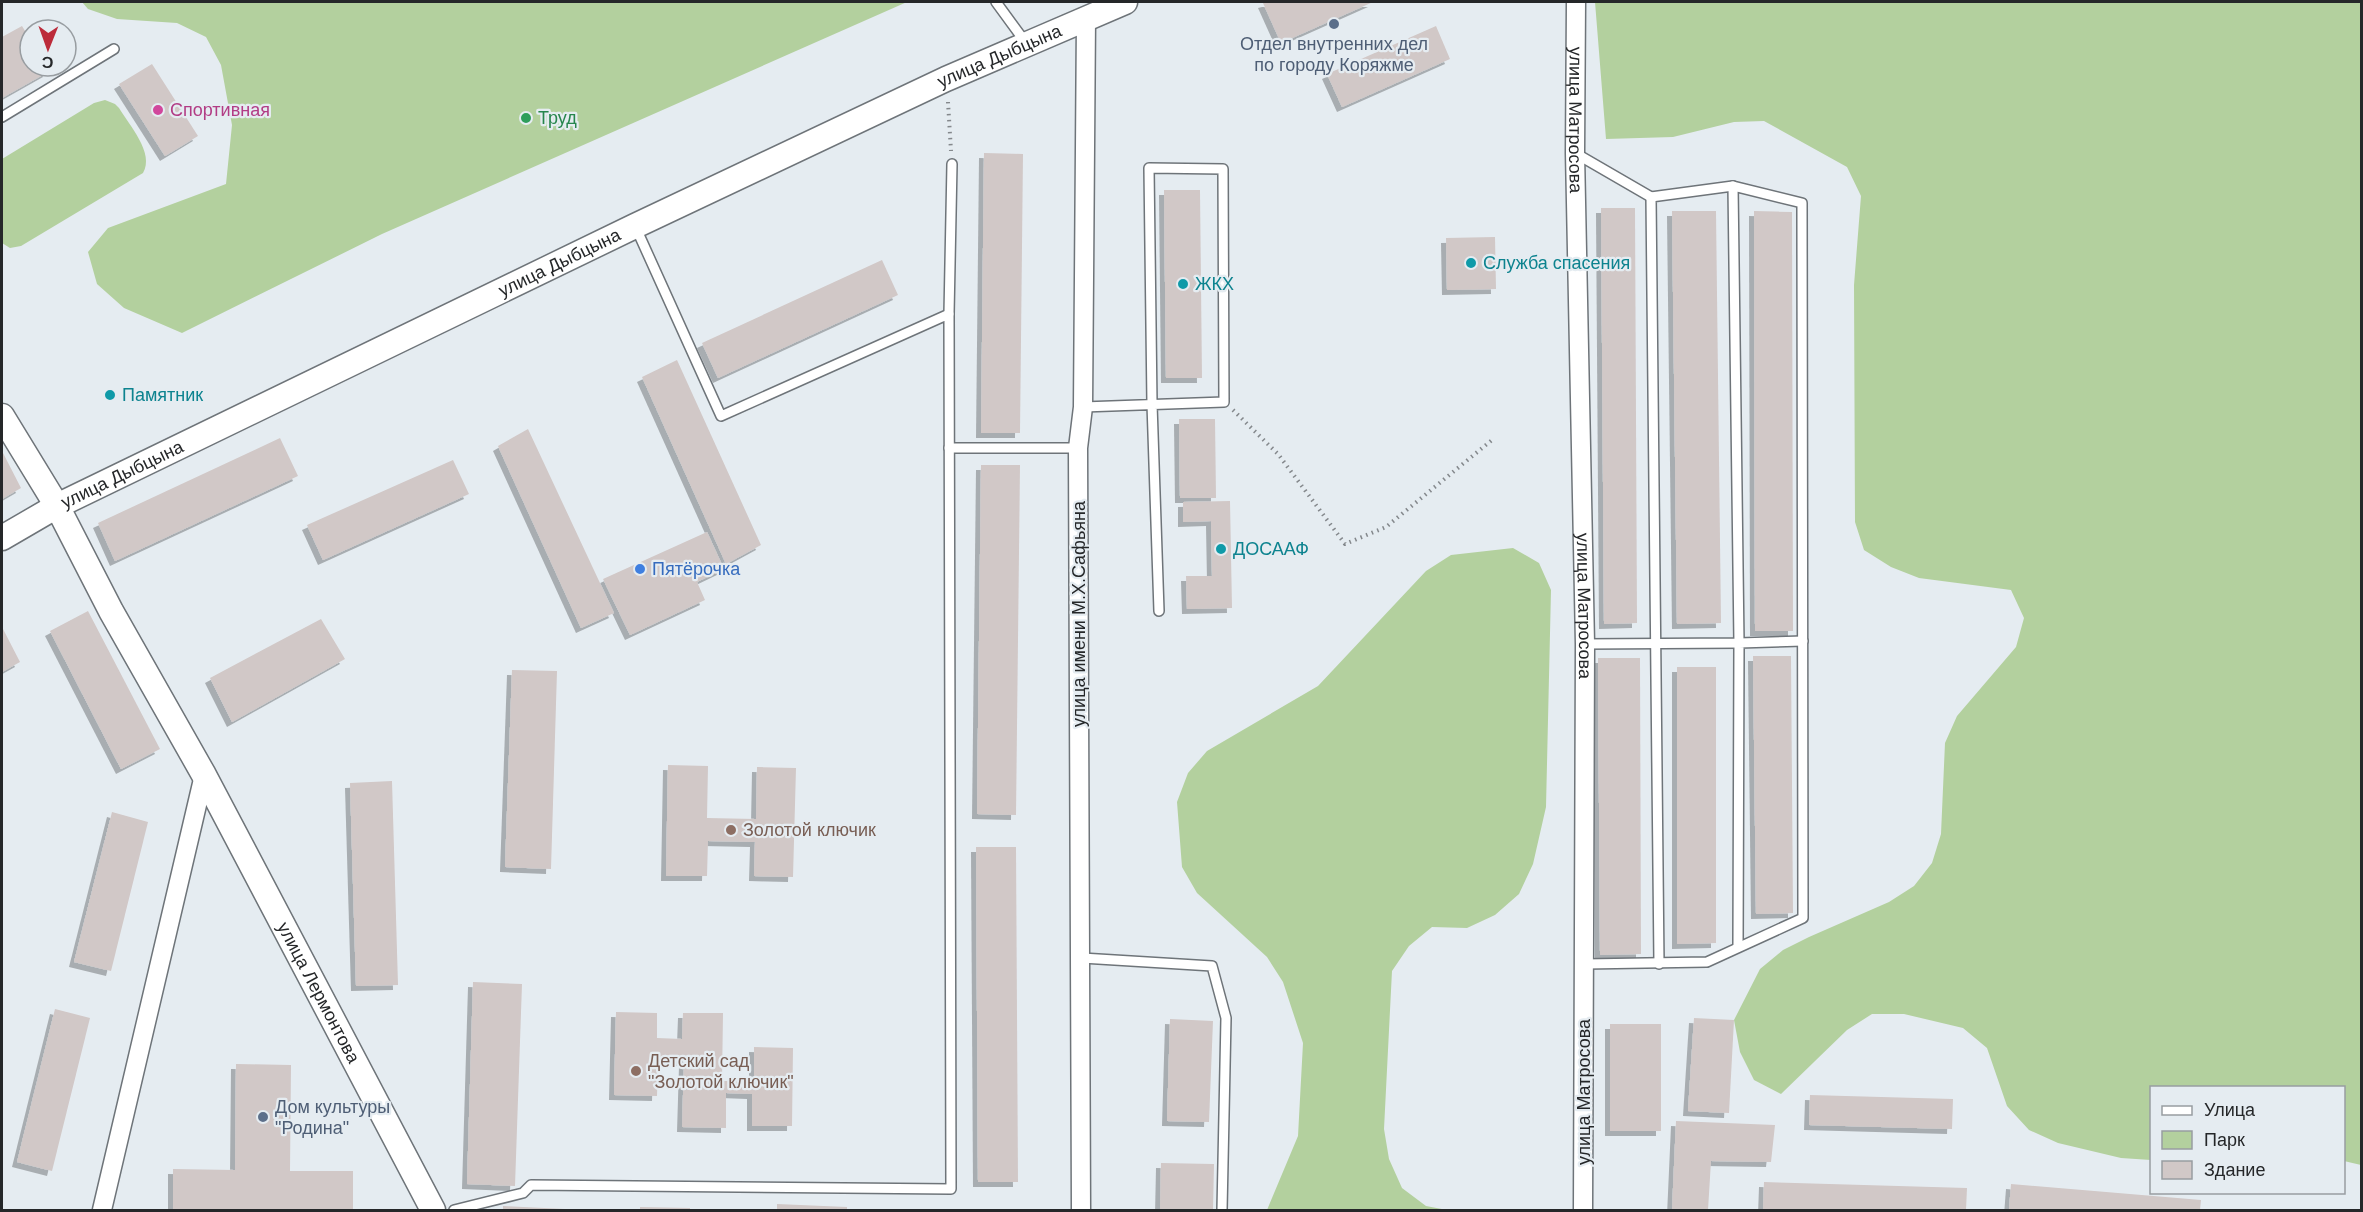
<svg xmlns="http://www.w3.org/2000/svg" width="2363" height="1212" font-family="Helvetica,sans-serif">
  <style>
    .green { fill: #b3d09e }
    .building { fill: #d1c8c7; filter: url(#shadow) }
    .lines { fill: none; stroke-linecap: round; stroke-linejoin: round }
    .lane-casing { stroke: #6e7479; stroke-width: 12 }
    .street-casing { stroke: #6e7479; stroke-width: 21 }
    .secondary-casing { stroke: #6e7479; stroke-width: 27 }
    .path { stroke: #84888c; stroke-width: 4; stroke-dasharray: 1.5 4.5; stroke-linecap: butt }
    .lane { stroke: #fff; stroke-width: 9 }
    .street { stroke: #fff; stroke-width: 18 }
    .secondary { stroke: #fff; stroke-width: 24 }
    .service-dot { fill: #5c6f8a; stroke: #e5ecf1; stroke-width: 2 }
    .hotel-dot { fill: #d1479c; stroke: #e5ecf1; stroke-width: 2 }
    .leisure-dot { fill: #2e9e5b; stroke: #e5ecf1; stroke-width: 2 }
    .culture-dot { fill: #0f9aa8; stroke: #e5ecf1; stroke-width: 2 }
    .shop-dot { fill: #3f7fe0; stroke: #e5ecf1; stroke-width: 2 }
    .education-dot { fill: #8d6e63; stroke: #e5ecf1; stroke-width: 2 }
    .labels { text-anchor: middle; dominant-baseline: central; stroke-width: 4.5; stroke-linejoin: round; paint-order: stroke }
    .service-label { font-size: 18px; fill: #4e5e75; stroke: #e5ecf1 }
    .street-label { font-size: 18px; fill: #252729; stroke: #e5ecf1 }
    .hotel-label { font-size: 18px; fill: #b23c85; stroke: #e5ecf1; text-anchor: start }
    .leisure-label { font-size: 18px; fill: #27864d; stroke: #e5ecf1; text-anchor: start }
    .culture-label { font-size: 18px; fill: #0d838f; stroke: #e5ecf1; text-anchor: start }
    .shop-label { font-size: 18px; fill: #366cbe; stroke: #e5ecf1; text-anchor: start }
    .education-label { font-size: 18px; fill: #785e54; stroke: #e5ecf1; text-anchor: start }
  </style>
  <defs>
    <filter id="shadow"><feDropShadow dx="-5" dy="5" stdDeviation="0" flood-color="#0004"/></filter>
  </defs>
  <rect width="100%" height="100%" fill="#e5ecf1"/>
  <g class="green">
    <path d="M82,2H907L382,234L182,333L124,308L97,284L88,252L108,228L226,184L232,125L221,65L206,37L177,23L117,19L88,9Z"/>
    <path d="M1595,2H2361V1165L2344,1161V1088H2152L2151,1160L2121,1158L2058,1143L2029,1130L2007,1106L1987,1048L1963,1028L1904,1014H1872L1847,1030L1781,1094L1754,1080L1740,1052L1734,1020L1760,969L1783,950L1809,937L1889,902L1914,886L1932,863L1941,834L1945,743L1957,716L2016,647L2024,618L2011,590L1919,578L1891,567L1864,550L1855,522L1854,285L1861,196L1847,167L1764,121L1734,122L1673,137L1606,139Z"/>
    <path d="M105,100L115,104L119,108C129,125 155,153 143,173L21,246L10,248L2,243V159L94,103Z"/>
    <path d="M1513,548L1539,563L1551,590L1546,807L1533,864L1519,894L1495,915L1467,928L1432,927L1409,946L1392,971L1384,1129L1389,1159L1402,1188L1426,1206L1447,1210H1267L1298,1136L1303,1043L1283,982L1267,957L1197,893L1182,867L1177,802L1188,773L1207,751L1318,686L1426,571L1451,555Z"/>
  </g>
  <g class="building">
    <path d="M1267,2H1373L1281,43L1263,3Z"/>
    <path d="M22,26L30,39V66H45L48,72L2,98V37Z"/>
    <path d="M1436,26L1450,59L1342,107L1327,74Z"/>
    <path d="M152,64L198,136L165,156L119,84Z"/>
    <path d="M984,153L1023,154L1020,433H981Z"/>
    <path d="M1164,190H1200L1202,378H1166Z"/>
    <path d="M1601,208H1635L1637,623L1604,624Z"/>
    <path d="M1672,211H1716L1721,623L1677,624Z"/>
    <path d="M1754,211L1792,212L1793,631H1755Z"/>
    <path d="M1495,237L1496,289L1447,290L1446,238Z"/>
    <path d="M882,260L898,295L718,378L702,343Z"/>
    <path d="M677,360L761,545L726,564L642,377Z"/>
    <path d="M1179,419H1215L1216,498H1180Z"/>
    <path d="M528,429L614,613L581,628L498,446Z"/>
    <path d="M280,438L298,476L115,561L98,523Z"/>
    <path d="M2,451L21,488L2,499Z"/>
    <path d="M453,460L469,494L323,560L307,525Z"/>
    <path d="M981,465H1020L1016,815L977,814Z"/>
    <path d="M1230,501L1232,608L1187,609L1186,576H1212L1211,521L1183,522V502Z"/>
    <path d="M707,532L724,569L697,582L705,600L630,635L603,579Z"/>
    <path d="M88,611L160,749L121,769L50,631Z"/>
    <path d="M321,619L345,659L232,722L210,678Z"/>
    <path d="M2,627L20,662L2,672Z"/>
    <path d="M1753,656H1791L1793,913L1756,914Z"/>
    <path d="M1598,658H1640L1641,954L1600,955Z"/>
    <path d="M1677,667H1716V943L1677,944Z"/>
    <path d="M512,670L557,671L551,869L505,867Z"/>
    <path d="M668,765L708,766L707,818L756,819L757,767L796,768L793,877L754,876L755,842L708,841L707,876H666Z"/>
    <path d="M392,781L398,985L356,986L350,783Z"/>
    <path d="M112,812L148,822L111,971L74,962Z"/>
    <path d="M976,847H1016L1018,1182H978Z"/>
    <path d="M473,982L522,984L515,1186L467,1184Z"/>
    <path d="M55,1009L90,1018L52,1171L17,1162Z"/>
    <path d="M616,1012L657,1013V1038L682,1039L683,1013H723L722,1081H754V1047L793,1048L792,1126H752V1094L726,1093V1128L682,1127L684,1061H658L657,1096L614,1095Z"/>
    <path d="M1694,1018L1734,1020L1729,1113L1688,1111Z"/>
    <path d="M1170,1019L1213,1021L1209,1122L1167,1121Z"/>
    <rect x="1610" y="1024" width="51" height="107"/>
    <path d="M236,1064L291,1065L290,1171H353V1210H173V1169L235,1170Z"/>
    <path d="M1810,1095L1953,1099L1952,1129L1809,1125Z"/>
    <path d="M1676,1121L1775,1125L1771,1162L1711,1161L1708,1210H1672Z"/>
    <path d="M1161,1163L1214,1164L1213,1210H1160Z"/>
    <path d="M1764,1182L1967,1188L1966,1210H1763Z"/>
    <path d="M2011,1184L2201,1200L2200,1210H2009Z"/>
    <path d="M777,1204L847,1207V1210H777Z"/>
    <path d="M503,1206L565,1209V1210H503Z"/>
    <path d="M640,1207L690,1208V1210H640Z"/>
  </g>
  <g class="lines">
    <g class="lane-casing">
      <g id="lane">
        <path d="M996,2L1026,43"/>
        <path d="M2,117L114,49"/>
        <path d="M1575,153L1651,197"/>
        <path d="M949,314L952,164"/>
        <path d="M1083,407L1224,402L1223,169L1149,168L1152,404L1159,611"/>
        <path d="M949,448H1078"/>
        <path d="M1585,644L1739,643L1733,186L1802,203L1803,918L1707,962L1585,964"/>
        <path d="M1738,947L1739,643L1803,641"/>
        <path d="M1082,958L1212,966L1226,1018L1222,1210"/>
        <path d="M1659,964L1651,197L1733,186"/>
        <path d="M454,1210L523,1193L531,1185L951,1189L949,314L721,416L636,228"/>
      </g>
    </g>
    <g class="street-casing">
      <g id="street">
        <path id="s1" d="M1576,2L1575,153L1585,644L1583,1210"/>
        <path d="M102,1210L204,775"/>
        <path d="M1081,1210L1078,448L1083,407L1086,18"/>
      </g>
    </g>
    <g class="secondary-casing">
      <g id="secondary">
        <path id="s2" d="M2,416L57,506L111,611L204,775L433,1210"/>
        <path id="s3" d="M2,538L57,506L635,226L946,79L1125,2"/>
      </g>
    </g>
    <g class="path">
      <path d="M948,102L951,151"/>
      <path d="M1233,410L1278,454L1345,544L1386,527L1492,440"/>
    </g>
    <use href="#lane" class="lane"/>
    <use href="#street" class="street"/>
    <use href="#secondary" class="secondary"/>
  </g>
  <g class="service-dot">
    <circle cx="1334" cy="24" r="6"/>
    <circle cx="263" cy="1117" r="6"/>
  </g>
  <circle class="hotel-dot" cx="158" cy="110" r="6"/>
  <circle class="leisure-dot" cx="526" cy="118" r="6"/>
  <g class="culture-dot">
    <circle cx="1471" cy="263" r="6"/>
    <circle cx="1183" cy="284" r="6"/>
    <circle cx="110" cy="395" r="6"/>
    <circle cx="1221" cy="549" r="6"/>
  </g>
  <circle class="shop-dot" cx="640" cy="569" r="6"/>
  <g class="education-dot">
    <circle cx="731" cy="830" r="6"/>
    <circle cx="636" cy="1071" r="6"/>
  </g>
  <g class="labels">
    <g class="service-label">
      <text x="1334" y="44">Отдел внутренних дел<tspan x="1334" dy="21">по городу Коряжме</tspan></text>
      <text x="275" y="1107" text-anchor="start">Дом культуры<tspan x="275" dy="21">"Родина"</tspan></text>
    </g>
    <g class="street-label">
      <text stroke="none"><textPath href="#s3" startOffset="1108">улица Дыбцына</textPath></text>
      <text stroke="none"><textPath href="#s1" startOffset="118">улица Матросова</textPath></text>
      <text stroke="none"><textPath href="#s3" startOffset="622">улица Дыбцына</textPath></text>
      <text stroke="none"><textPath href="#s3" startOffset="136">улица Дыбцына</textPath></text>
      <text stroke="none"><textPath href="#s1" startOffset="604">улица Матросова</textPath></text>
      <text transform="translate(1079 614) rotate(-90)">улица имени М.Х.Сафьяна</text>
      <text stroke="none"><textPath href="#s2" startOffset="658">улица Лермонтова</textPath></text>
      <text transform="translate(1584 1092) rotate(-90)">улица Матросова</text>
    </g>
    <g class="hotel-label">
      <text x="170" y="110">Спортивная</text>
    </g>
    <g class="leisure-label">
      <text x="538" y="118">Труд</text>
    </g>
    <g class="culture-label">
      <text x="1483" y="263">Служба спасения</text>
      <text x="1195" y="284">ЖКХ</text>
      <text x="122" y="395">Памятник</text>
      <text x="1233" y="549">ДОСААФ</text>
    </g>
    <g class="shop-label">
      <text x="652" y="569">Пятёрочка</text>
    </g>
    <g class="education-label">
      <text x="743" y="830">Золотой ключик</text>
      <text x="648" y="1061">Детский сад<tspan x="648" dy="21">"Золотой ключик"</tspan></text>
    </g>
  </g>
  <rect width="2363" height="1212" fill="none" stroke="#252729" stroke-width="6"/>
  <rect x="2150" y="1086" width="195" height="108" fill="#e5ecf1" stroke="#989da1" stroke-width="1.5"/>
  <rect x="2162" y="1106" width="30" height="9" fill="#ffffff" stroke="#989da1" stroke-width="1.5"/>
  <text x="2204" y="1116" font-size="18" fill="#252729">Улица</text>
  <rect x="2162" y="1131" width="30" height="18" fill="#b3d09e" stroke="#989da1" stroke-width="1.5"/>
  <text x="2204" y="1146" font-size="18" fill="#252729">Парк</text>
  <rect x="2162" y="1161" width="30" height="18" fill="#d1c8c7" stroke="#989da1" stroke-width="1.5"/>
  <text x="2204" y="1176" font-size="18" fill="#252729">Здание</text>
  <g transform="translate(48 48) rotate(181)"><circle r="28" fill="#e5ecf1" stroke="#989da1" stroke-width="1.5"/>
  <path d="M0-4.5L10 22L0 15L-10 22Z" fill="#bc2b3a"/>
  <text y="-9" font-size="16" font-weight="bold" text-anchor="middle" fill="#252729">С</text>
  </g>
</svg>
